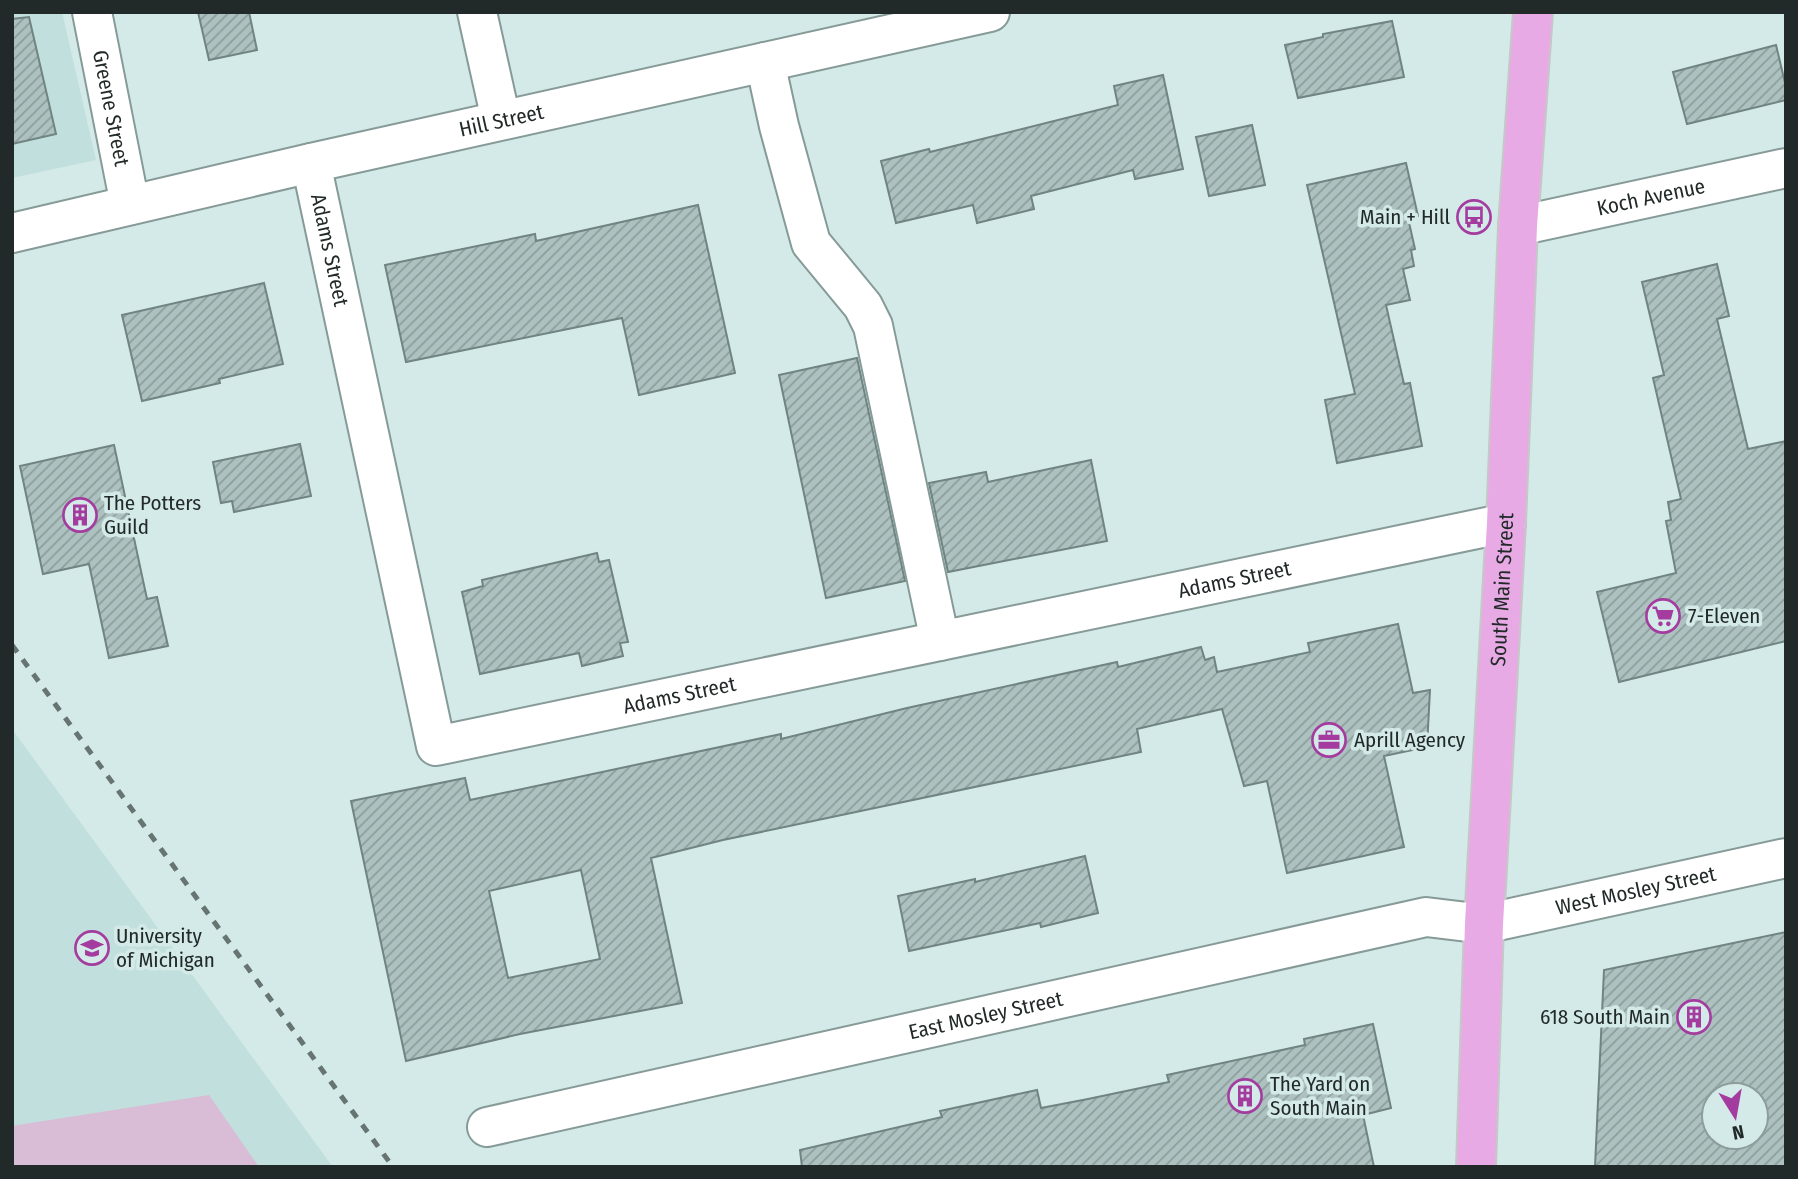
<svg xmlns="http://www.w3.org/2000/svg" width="1798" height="1179" font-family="'Fira Sans Condensed',sans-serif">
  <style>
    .built { fill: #c1dfdc }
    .pitch { fill: #d9bcd5 }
    .building { fill: url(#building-hatch); stroke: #708482; stroke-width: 2; fill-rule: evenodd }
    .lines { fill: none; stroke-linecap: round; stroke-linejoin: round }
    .minor-casing { stroke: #869b98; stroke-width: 42 }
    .major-casing { stroke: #c6c8c7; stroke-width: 42 }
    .minor { stroke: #fff; stroke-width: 38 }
    .major { stroke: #e8aae5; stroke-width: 38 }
    .rail { stroke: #667472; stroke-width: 5; stroke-dasharray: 9 9; stroke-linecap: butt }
    .labels { text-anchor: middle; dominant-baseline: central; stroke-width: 7; stroke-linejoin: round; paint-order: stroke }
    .street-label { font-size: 21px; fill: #222a29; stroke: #d4eae8 }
    .poi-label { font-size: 21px; fill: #222a29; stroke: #d4eae8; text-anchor: start }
  </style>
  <defs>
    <pattern id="building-hatch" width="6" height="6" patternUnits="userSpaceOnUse" patternTransform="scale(1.75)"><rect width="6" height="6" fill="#adc2c0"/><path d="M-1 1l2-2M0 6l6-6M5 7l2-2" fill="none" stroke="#8c9e9c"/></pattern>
  </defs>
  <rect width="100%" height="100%" fill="#d4eae8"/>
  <g class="built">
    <path d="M12,12H62L96,160L12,178Z"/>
    <path d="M12,729L333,1167H12Z"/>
  </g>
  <path class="pitch" d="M209,1095L259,1167H12V1126Z"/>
  <g class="building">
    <path d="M198,12H249L257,50L209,60Z"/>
    <path d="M29,17L56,134L12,144V19Z"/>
    <path d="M1392,21L1404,77L1298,98L1285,45L1323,37V34Z"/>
    <path d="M1776,45L1786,87V100L1687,124L1673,72Z"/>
    <path d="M1163,75L1183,169L1135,179L1133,170L1031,196L1034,209L977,223L973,205L896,223L881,161L929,149L930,152L1118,105L1114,86Z"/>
    <path d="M1252,125L1265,185L1209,196L1196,137Z"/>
    <path d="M1406,163L1418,216L1408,218L1415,249L1411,250L1414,266L1403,269L1410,300L1386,305L1404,384L1410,383L1422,446L1337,463L1325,400L1355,394L1307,185Z"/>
    <path d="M698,205L735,373L639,395L622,318L406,362L385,265L535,234L536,241Z"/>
    <path d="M1717,264L1729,316L1717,319L1748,449L1786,441V641L1619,682L1597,592L1676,573L1666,521L1671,520L1668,502L1681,499L1653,378L1664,375L1642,282Z"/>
    <path d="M264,283L283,364L219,379L220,383L142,401L122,315Z"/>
    <path d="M857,358L905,581L826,598L779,375Z"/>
    <path d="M300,444L311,496L234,512L232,501L221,503L213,462Z"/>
    <path d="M114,445L147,599L157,597L168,646L109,658L89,564L43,574L20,466Z"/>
    <path d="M1091,460L1107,541L948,572L929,483L986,472L988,482Z"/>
    <path d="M597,553L599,562L609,560L628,642L620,643L623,656L582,666L579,653L480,674L462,592L483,586L482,580Z"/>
    <path d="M1398,624L1413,693L1430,690L1427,747L1384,756L1404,847L1287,873L1267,781L1244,786L1222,709L1137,729L1141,752L723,840L651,858L682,1003L520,1034L406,1061L351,801L465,778L470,800L781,734V739L907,708L1117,662L1118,667L1201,647L1205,660L1214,657L1217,672L1310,652L1308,643ZM581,870L600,959L508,978L489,891Z"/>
    <path d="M1085,856L1098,913L1041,927L1040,923L909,951L898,896L975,879V882Z"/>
    <path d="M1786,932V1167H1595L1604,970ZM1714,1095H1756V1137H1714Z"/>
    <path d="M1373,1024L1391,1108L1363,1115L1374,1167H802L800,1150L942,1117L940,1111L1037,1090L1041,1108L1088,1099L1169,1082L1167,1075L1305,1045L1304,1039Z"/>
  </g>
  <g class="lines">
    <g class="minor-casing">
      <g id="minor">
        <path id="s1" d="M92,12L130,205"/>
        <path d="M477,12L501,120"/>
        <path d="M765,62L779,126L811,243L863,306L873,326L940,641"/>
        <path id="s2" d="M311,163L436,746L1506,523"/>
        <path id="s3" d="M1518,226L1786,168"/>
        <path id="s4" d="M12,233L311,163L990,12"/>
        <path id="s5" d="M487,1127L1426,917L1484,924L1786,858"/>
      </g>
    </g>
    <g class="major-casing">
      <g id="major">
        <path id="s6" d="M1476,1167L1484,924L1506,523L1518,226L1533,12"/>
      </g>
    </g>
    <use href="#minor" class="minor"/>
    <use href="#major" class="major"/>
    <path class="rail" d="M12,645L393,1167"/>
  </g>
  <defs>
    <g id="bus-ring" transform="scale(1.75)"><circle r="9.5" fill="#d4eae8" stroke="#a43c9f" stroke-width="1.5"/><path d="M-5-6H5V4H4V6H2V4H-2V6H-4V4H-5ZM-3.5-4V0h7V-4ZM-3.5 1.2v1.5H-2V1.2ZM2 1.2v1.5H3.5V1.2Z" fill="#a43c9f"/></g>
    <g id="building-ring" transform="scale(1.75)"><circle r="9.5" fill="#d4eae8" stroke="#a43c9f" stroke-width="1.5"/><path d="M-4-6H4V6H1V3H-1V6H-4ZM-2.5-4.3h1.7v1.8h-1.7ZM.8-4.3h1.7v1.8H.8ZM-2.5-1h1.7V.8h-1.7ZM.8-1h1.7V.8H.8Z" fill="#a43c9f"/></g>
    <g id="supermarket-ring" transform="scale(1.75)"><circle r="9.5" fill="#d4eae8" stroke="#a43c9f" stroke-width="1.5"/><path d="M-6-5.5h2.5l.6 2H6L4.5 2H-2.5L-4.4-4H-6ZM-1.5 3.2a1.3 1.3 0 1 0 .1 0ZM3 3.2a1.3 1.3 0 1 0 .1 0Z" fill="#a43c9f"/></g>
    <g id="office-ring" transform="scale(1.75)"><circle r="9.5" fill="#d4eae8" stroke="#a43c9f" stroke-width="1.5"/><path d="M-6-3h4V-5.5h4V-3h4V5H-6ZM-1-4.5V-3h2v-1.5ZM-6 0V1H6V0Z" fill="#a43c9f"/></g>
    <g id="university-ring" transform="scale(1.75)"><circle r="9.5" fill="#d4eae8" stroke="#a43c9f" stroke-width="1.5"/><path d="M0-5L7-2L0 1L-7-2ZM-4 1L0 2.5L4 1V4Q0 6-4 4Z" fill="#a43c9f"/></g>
  </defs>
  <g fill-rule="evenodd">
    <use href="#bus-ring" x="1474" y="217"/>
    <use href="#building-ring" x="80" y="515"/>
    <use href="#supermarket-ring" x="1663" y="616"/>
    <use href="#office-ring" x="1329" y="740"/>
    <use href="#university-ring" x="92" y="948"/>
    <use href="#building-ring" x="1694" y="1017"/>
    <use href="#building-ring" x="1245" y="1096"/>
  </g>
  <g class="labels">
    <g class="street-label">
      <text stroke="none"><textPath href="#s1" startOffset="98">Greene Street</textPath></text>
      <text stroke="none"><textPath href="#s4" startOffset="502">Hill Street</textPath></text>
      <text stroke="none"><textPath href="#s3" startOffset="136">Koch Avenue</textPath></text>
      <text stroke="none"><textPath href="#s2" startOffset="89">Adams Street</textPath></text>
      <text stroke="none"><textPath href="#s2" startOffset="1412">Adams Street</textPath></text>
      <text stroke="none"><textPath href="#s6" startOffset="578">South Main Street</textPath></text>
      <text stroke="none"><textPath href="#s2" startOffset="845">Adams Street</textPath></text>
      <text stroke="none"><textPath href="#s5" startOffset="1176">West Mosley Street</textPath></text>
      <text stroke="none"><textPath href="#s5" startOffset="511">East Mosley Street</textPath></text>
    </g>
    <g class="poi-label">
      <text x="1450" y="217" text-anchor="end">Main + Hill</text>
      <text x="104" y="503">The Potters<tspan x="104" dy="24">Guild</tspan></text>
      <text x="1688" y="616">7-Eleven</text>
      <text x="1354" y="740">Aprill Agency</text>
      <text x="116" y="936">University<tspan x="116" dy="24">of Michigan</tspan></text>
      <text x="1670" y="1017" text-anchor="end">618 South Main</text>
      <text x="1270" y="1084">The Yard on<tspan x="1270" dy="24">South Main</tspan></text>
    </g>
  </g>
  <rect width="1798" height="1179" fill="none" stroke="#222a29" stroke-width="28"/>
  <g transform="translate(1735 1116) rotate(169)"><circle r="33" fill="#d4eae8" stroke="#8d9d9c" stroke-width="2"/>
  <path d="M0-5L12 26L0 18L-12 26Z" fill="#a43c9f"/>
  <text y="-10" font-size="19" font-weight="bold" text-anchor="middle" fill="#222a29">N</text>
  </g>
</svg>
